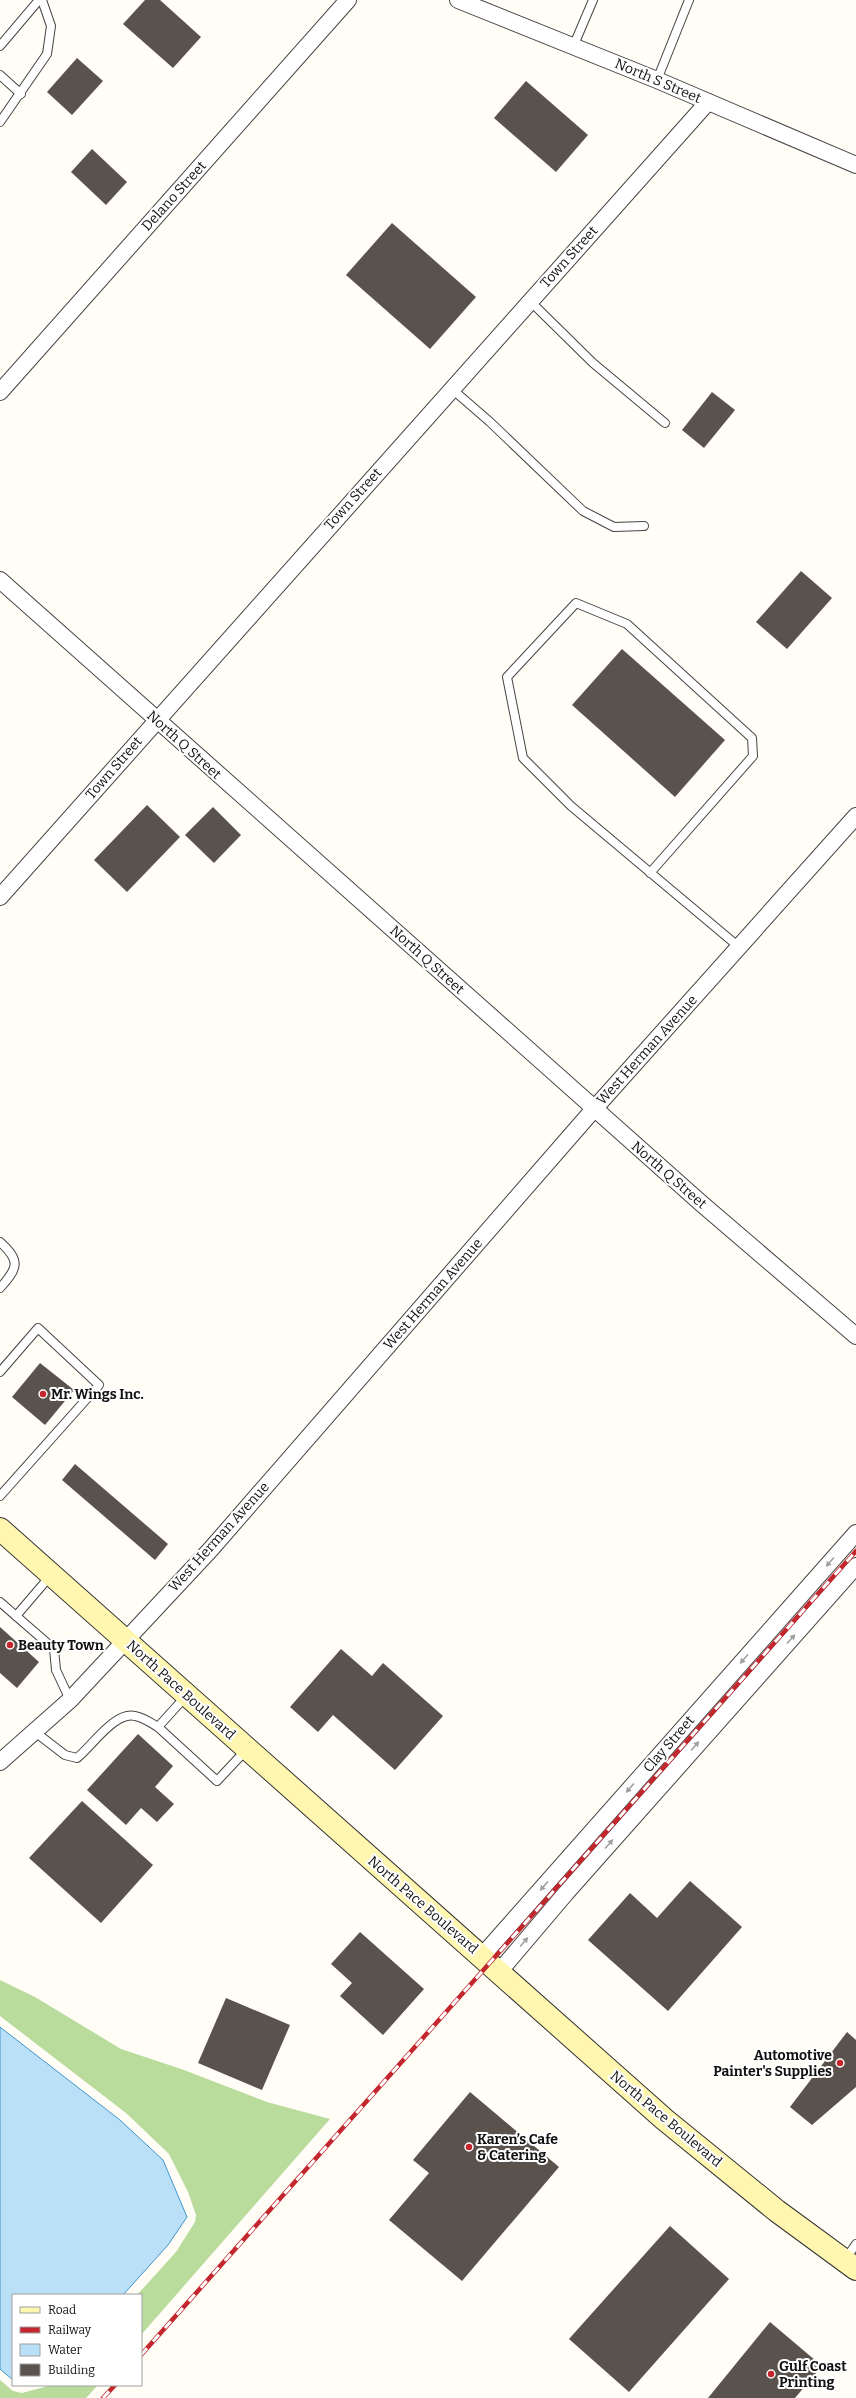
<svg xmlns="http://www.w3.org/2000/svg" width="856" height="2398" font-family="Bitter,serif">
  <style>
    .forest { fill: #b9dc9c }
    .water { fill: #b9e0f7; stroke: #3f96cf }
    .building { fill: #5a524d }
    .lines { fill: none; stroke-linecap: round; stroke-linejoin: round }
    .service-casing { stroke: #444; stroke-width: 10 }
    .minor-casing { stroke: #444; stroke-width: 18 }
    .secondary-casing { stroke: #333; stroke-width: 24 }
    .service { stroke: #fff; stroke-width: 8 }
    .minor { stroke: #fff; stroke-width: 16 }
    .secondary { stroke: #fff6b0; stroke-width: 22 }
    .rail-casing { stroke: #c4262e; stroke-width: 4.5 }
    .rail { stroke: #fff; stroke-width: 3; stroke-dasharray: 9; stroke-linecap: butt }
    .oneway { fill: #a0a0a0 }
    .poi-dot { fill: #c4262e; stroke: #fff; stroke-width: 1.5 }
    .labels { text-anchor: middle; dominant-baseline: central; stroke-width: 4; stroke-linejoin: round; paint-order: stroke }
    .street-label { font-size: 14px; fill: #111; stroke: #fff }
    .poi-label { font-size: 14px; font-weight: bold; fill: #111; stroke: #fff; text-anchor: start }
  </style>
  <rect width="100%" height="100%" fill="#fffdf5"/>
  <g class="forest">
    <path d="M0,1980L35,1997L121,2049L184,2070L267,2102L330,2119L141,2335V2295H137L176,2252L195,2222L196,2215L188,2192L169,2154L126,2113L0,2016Z"/>
    <path d="M0,2380L13,2391L22,2393L52,2385H98L86,2398H0Z"/>
  </g>
  <path class="water" d="M0,2027L120,2120L163,2160L187,2217L168,2245L123,2295H13V2380L0,2369Z"/>
  <g class="building">
    <path d="M145,0H160L201,37L173,68L123,24Z"/>
    <path d="M77,58L103,81L72,115L47,92Z"/>
    <path d="M526,81L588,135L556,172L494,118Z"/>
    <path d="M92,149L127,182L106,205L71,172Z"/>
    <path d="M392,223L476,297L430,349L346,275Z"/>
    <path d="M712,392L735,410L704,448L682,430Z"/>
    <path d="M801,571L832,598L787,649L756,622Z"/>
    <path d="M622,649L725,740L675,797L572,705Z"/>
    <path d="M147,805L180,837L127,892L94,860Z"/>
    <path d="M213,807L241,835L214,863L185,835Z"/>
    <path d="M40,1363L74,1390L45,1425L12,1397Z"/>
    <path d="M75,1464L168,1544L155,1560L62,1480Z"/>
    <path d="M0,1627L39,1662L17,1688L0,1673Z"/>
    <path d="M341,1649L372,1676L383,1663L443,1716L395,1770L333,1715L318,1732L290,1707Z"/>
    <path d="M138,1734L173,1766L155,1787L174,1804L157,1822L141,1808L126,1825L87,1790Z"/>
    <path d="M82,1801L153,1865L101,1923L29,1858Z"/>
    <path d="M690,1881L742,1927L668,2011L588,1940L630,1893L657,1918Z"/>
    <path d="M360,1932L424,1989L383,2035L340,1996L352,1983L331,1964Z"/>
    <path d="M226,1998L290,2025L262,2090L198,2063Z"/>
    <path d="M847,2032L856,2040V2087L812,2125L790,2107Z"/>
    <path d="M470,2092L559,2167L462,2281L389,2220L429,2173L413,2160Z"/>
    <path d="M670,2226L729,2279L629,2392L569,2339Z"/>
    <path d="M770,2322L822,2366L795,2398H708Z"/>
  </g>
  <g class="lines">
    <g class="service-casing">
      <g id="service">
        <path d="M0,46L39,0"/>
        <path d="M573,47L593,0"/>
        <path d="M0,75L21,94"/>
        <path d="M657,80L689,0"/>
        <path d="M0,122L47,54L51,26L42,0"/>
        <path d="M530,301L593,363L665,423"/>
        <path d="M452,389L490,422L583,511L614,527L644,526"/>
        <path d="M650,873L753,756L752,738L627,624L576,603L507,677L523,758L571,806L739,947"/>
        <path d="M0,1242C21,1261 18,1268 0,1288"/>
        <path d="M0,1372L38,1328L99,1385L0,1496"/>
        <path d="M0,1602L54,1649L56,1670L70,1700"/>
        <path d="M16,1616L51,1575"/>
        <path d="M186,1696L158,1727L217,1781L247,1749"/>
        <path d="M35,1732L65,1755L77,1758C92,1746 115,1711 135,1716C143,1717 151,1723 158,1727"/>
        <path d="M845,2260L856,2244"/>
      </g>
    </g>
    <g class="minor-casing">
      <g id="minor">
        <path d="M458,0L657,80L856,165"/>
        <path d="M0,392L348,0"/>
        <path d="M0,580L702,1204L856,1336"/>
        <path d="M0,897L708,102"/>
        <path d="M0,1762L70,1700L211,1549L594,1109L856,816"/>
        <path d="M482,1956L856,1533"/>
        <path d="M499,1972L566,1893L856,1566"/>
      </g>
    </g>
    <g class="secondary-casing">
      <path id="secondary" d="M0,1529L664,2119L777,2211L856,2269"/>
    </g>
    <use href="#service" class="service"/>
    <use href="#minor" class="minor"/>
    <use href="#secondary" class="secondary"/>
    <g class="rail-casing">
      <g id="rail">
        <path d="M141,2355L856,1551"/>
        <path d="M103,2398L115,2385"/>
      </g>
    </g>
    <use href="#rail" class="rail"/>
  </g>
  <defs><path id="oneway-solid" d="M-6-.8H1V-3.2L6.5 0L1 3.2V.8H-6Z"/></defs>
  <g class="oneway">
    <use href="#oneway-solid" transform="translate(830 1562) rotate(131)"/>
    <use href="#oneway-solid" transform="translate(791 1639) rotate(-48)"/>
    <use href="#oneway-solid" transform="translate(744 1659) rotate(131)"/>
    <use href="#oneway-solid" transform="translate(695 1746) rotate(-49)"/>
    <use href="#oneway-solid" transform="translate(630 1788) rotate(131)"/>
    <use href="#oneway-solid" transform="translate(609 1844) rotate(-49)"/>
    <use href="#oneway-solid" transform="translate(544 1886) rotate(131)"/>
    <use href="#oneway-solid" transform="translate(524 1942) rotate(-50)"/>
  </g>
  <g class="poi-dot">
    <circle cx="43" cy="1394" r="4"/>
    <circle cx="10" cy="1645" r="4"/>
    <circle cx="840" cy="2063" r="4"/>
    <circle cx="469" cy="2147" r="4"/>
    <circle cx="771" cy="2374" r="4"/>
  </g>
  <g class="labels">
    <g class="street-label">
      <text transform="translate(658 81) rotate(23)">North S Street</text>
      <text transform="translate(174 196) rotate(-48)">Delano Street</text>
      <text transform="translate(569 257) rotate(-48)">Town Street</text>
      <text transform="translate(353 499) rotate(-48)">Town Street</text>
      <text transform="translate(184 745) rotate(42)">North Q Street</text>
      <text transform="translate(114 768) rotate(-49)">Town Street</text>
      <text transform="translate(427 960) rotate(42)">North Q Street</text>
      <text transform="translate(647 1050) rotate(-48)">West Herman Avenue</text>
      <text transform="translate(669 1175) rotate(41)">North Q Street</text>
      <text transform="translate(433 1294) rotate(-49)">West Herman Avenue</text>
      <text transform="translate(219 1537) rotate(-48)">West Herman Avenue</text>
      <text transform="translate(181 1690) rotate(42)">North Pace Boulevard</text>
      <text transform="translate(669 1744) rotate(-49)">Clay Street</text>
      <text transform="translate(423 1905) rotate(41)">North Pace Boulevard</text>
      <text transform="translate(666 2119) rotate(40)">North Pace Boulevard</text>
    </g>
    <g class="poi-label">
      <text x="51" y="1394">Mr. Wings Inc.</text>
      <text x="18" y="1645">Beauty Town</text>
      <text x="832" y="2055" text-anchor="end">Automotive<tspan x="832" dy="16">Painter's Supplies</tspan></text>
      <text x="477" y="2139">Karen’s Cafe<tspan x="477" dy="16">&amp; Catering</tspan></text>
      <text x="779" y="2366">Gulf Coast<tspan x="779" dy="16">Printing</tspan></text>
    </g>
  </g>
  <rect x="12" y="2294" width="130" height="92" fill="#ffffff" stroke="#a0a0a0"/>
  <rect x="20" y="2307" width="20" height="6" fill="#fff6b0" stroke="#a0a0a0"/>
  <text x="48" y="2314" font-size="12" fill="#111111">Road</text>
  <rect x="20" y="2327" width="20" height="6" fill="#c4262e" stroke="#a0a0a0"/>
  <text x="48" y="2334" font-size="12" fill="#111111">Railway</text>
  <rect x="20" y="2344" width="20" height="12" fill="#b9e0f7" stroke="#a0a0a0"/>
  <text x="48" y="2354" font-size="12" fill="#111111">Water</text>
  <rect x="20" y="2364" width="20" height="12" fill="#5a524d" stroke="#a0a0a0"/>
  <text x="48" y="2374" font-size="12" fill="#111111">Building</text>
</svg>
